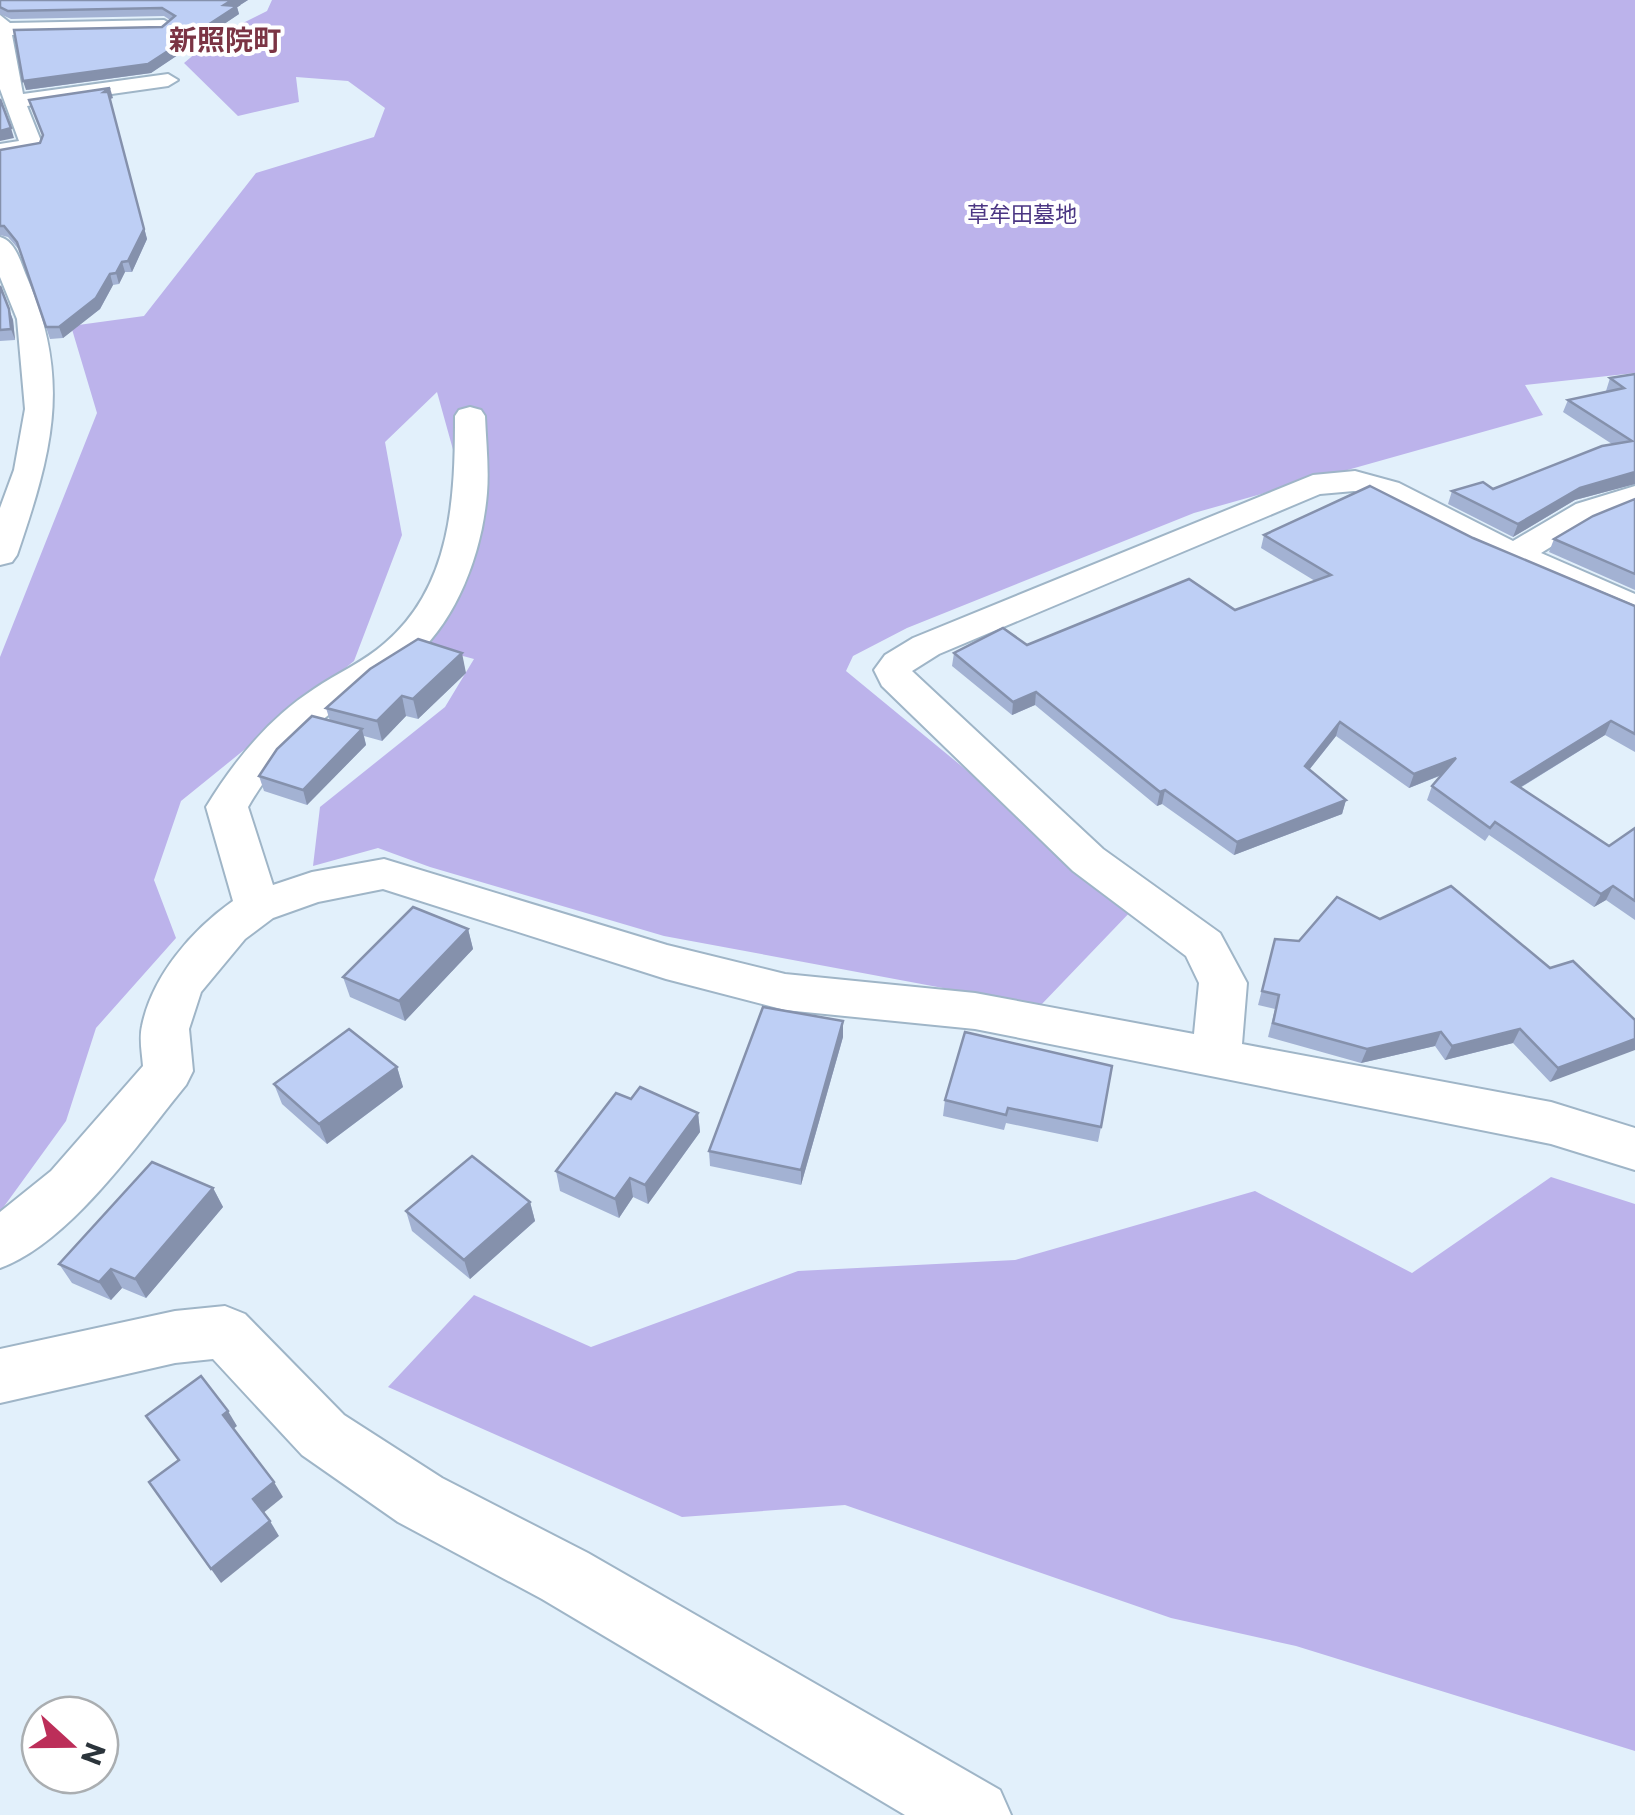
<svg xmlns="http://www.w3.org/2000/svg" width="1635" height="1815" font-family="Commissioner,'Noto Sans JP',sans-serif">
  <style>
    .green { fill: #bcb3eb }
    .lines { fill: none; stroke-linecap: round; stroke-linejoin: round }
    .street-casing { stroke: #9fb5c7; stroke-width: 4 }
    .street { fill: #fff; fill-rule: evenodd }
    .wall { fill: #a3b2d3 }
    .shaded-wall { fill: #8591ac }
    .building { fill: #becff5; stroke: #8591ac; stroke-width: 2.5 }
    .labels { text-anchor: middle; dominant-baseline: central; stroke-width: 8; stroke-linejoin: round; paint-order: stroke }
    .far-park-label { font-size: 22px; fill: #4b3683; stroke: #fff }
    .far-quarter-label { font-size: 28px; font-weight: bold; fill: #7b3444; stroke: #fff }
  </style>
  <rect width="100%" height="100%" fill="#e2f0fb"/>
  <g class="green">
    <path d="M272,0H1635V373L1525,385L1543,415L1194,513L907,628L853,656L846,671L1134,908L1040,1006L664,936L430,867L378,848L313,866L320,807L445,707L474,659L426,646L477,536L437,392L385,442L402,535L354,661L181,801L154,880L176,938L96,1028L66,1121L0,1212V657L97,413L71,326L144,316L256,173L374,137L385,108L348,81L296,77L299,102L238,116L184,63L215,37L267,11Z"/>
    <path d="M1551,1177L1635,1204V1751L1296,1646L1171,1618L845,1505L682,1517L388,1387L474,1295L591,1347L798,1271L1015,1260L1255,1191L1412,1273Z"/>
  </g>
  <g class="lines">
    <g class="street-casing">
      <g id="street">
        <path d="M0,15L10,23L164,20L174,26L164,32L12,35L23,94L168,74L178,80L168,86L27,106L43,146L40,151L0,158V144L19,141L0,89Z"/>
        <path d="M0,237C17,242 21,265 28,280C72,382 51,455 17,555L12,562L0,565V508L14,470L25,409L17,319L0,277Z"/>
        <path d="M470,407L481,410L485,416C486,442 489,468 487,493C482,554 456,625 406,664C388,678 367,688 348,701C307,728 272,765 248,807L273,885L312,872L384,859L667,945L785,974L975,993L1194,1034L1199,983L1186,956L1073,871L882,686L874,670L885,655L913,638L1313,475L1355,471L1399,483L1513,541L1576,504L1635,486V506L1586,525L1541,553L1635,594V618L1470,547L1375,497L1354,491L1320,494L939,654L912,671L1103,849L1220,933L1247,983L1242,1044L1551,1102L1635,1128V1170L1551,1144L975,1029L785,1010L666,979L383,889L318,902L273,918L245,939L201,992L189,1029L193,1071L186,1085C139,1142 70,1243 0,1268V1212L51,1171L143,1066C142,1053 139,1039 142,1026C152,976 192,930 233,901L206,807C234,761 268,719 314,689C337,673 364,662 385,643C452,586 455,497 455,416L459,410Z"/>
        <path d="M225,1306L245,1314L344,1415L442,1478L588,1553L1000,1790L1011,1815H905L542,1599L398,1522L302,1455L213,1359L175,1363L0,1403V1349L175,1311Z"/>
      </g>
    </g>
    <use href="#street" class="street"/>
  </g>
  <g class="wall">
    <path d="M0,0H248L237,7L239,14L151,73L26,90L162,27L170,20L164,16L11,19L0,14Z"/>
    <path d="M113,98L110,99L147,239L132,272H125L119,284L113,285L100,309L63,338L50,339L21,252L8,237L0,235V150L40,143Z"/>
    <path d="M0,286L13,320L15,340L0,341Z"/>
    <path d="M1635,374V484L1575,500L1513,537L1448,504L1452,491L1493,489L1612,444L1563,412L1568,400L1607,392L1606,391L1610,378Z"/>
    <path d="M1635,499V590L1549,552L1554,539Z"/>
    <path d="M1264,535L1473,538L1635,605V752L1605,735L1520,788L1609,846L1635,828V920L1606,900L1594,907L1489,835L1485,841L1427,800L1432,786L1442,775L1409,788L1336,736L1309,770L1346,800L1342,814L1234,855L1162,804L1157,806L1035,705L1012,715L952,666L954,653L1027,645L1235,610L1315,581L1261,548Z"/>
    <path d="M466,673L418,719L406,716L382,741L364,736L366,745L307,805L264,791L259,776L330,721L326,708Z"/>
    <path d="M1380,919L1550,968L1635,1020L1550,1082L1513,1043L1445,1060L1435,1046L1361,1063L1268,1037L1275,1009L1258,1005L1275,939L1299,941Z"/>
    <path d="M468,929L473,949L405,1021L350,997L343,977Z"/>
    <path d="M843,1021V1037L801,1185L710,1166L709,1151Z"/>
    <path d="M965,1032L1101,1127L1098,1142L1006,1123L1004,1130L943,1116L945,1100Z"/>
    <path d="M397,1067L403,1087L327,1144L282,1104L274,1084Z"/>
    <path d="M631,1099L698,1113L700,1132L648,1204L633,1197L619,1218L560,1191L556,1171Z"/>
    <path d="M213,1188L223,1207L146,1298L122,1288L111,1300L72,1283L59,1264Z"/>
    <path d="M530,1202L535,1221L470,1279L412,1231L406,1211Z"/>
  </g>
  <g class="shaded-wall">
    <path d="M232,0H248L237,7L239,14L151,73L26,90L23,81L224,5Z"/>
    <path d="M110,88L113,98L110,99L147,239L132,272L128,261L104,92Z"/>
    <path d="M11,128L14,138L0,141V131Z"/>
    <path d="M122,262L125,272L119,284L116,273Z"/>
    <path d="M110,274L113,285L100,309L63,338L59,327Z"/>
    <path d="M9,309L13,320L15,340L11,329Z"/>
    <path d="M1635,472V484L1575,500L1513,537L1518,524L1580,488Z"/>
    <path d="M462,653L466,673L418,719L413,699Z"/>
    <path d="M1036,692L1035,705L1012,715L1013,702Z"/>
    <path d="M402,696L406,716L382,741L377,721Z"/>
    <path d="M1611,721L1605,735L1506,796L1512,782Z"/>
    <path d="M1340,722L1336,736L1301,780L1305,766Z"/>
    <path d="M362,729L366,745L307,805L303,790Z"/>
    <path d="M1456,758L1451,771L1409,788L1414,774Z"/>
    <path d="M1165,790L1162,804L1157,806L1160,792Z"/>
    <path d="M1346,800L1342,814L1234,855L1237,842Z"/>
    <path d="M1613,886L1606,900L1594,907L1601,894Z"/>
    <path d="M468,929L473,949L405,1021L399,1001Z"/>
    <path d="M843,1021V1037L801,1185V1170Z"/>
    <path d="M1520,1029L1513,1043L1445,1060L1452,1046Z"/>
    <path d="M1441,1032L1435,1046L1361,1063L1367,1049Z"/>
    <path d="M1635,1039V1050L1550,1082L1558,1068Z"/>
    <path d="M397,1067L403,1087L327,1144L319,1124Z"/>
    <path d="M698,1113L700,1132L648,1204L645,1185Z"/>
    <path d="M630,1178L633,1197L619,1218L615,1199Z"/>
    <path d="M213,1188L223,1207L146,1298L135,1279Z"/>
    <path d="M530,1202L535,1221L470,1279L464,1260Z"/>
    <path d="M111,1269L122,1288L111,1300L99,1282Z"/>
    <path d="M228,1411L237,1426L232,1430L223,1415Z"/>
    <path d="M274,1482L283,1497L262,1514L253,1499Z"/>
    <path d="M270,1521L279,1536L221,1583L211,1569Z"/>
  </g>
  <g class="building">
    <path d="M0,0H232L224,5L237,6L148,64L23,81L14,30L162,27L175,16L162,8L8,11L0,7Z"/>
    <path d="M110,88L104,92H108L144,229L128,261L122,262L116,273L110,274L96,298L59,327H46L17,242L4,226H0V150L40,143L43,135L29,100Z"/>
    <path d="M0,99L11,128L0,131Z"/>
    <path d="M0,286L9,309L11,329L0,330Z"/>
    <path d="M1635,374V472L1580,488L1518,524L1452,491L1483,482L1493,489L1602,446L1632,441L1568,400L1624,388L1610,378Z"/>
    <path d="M1370,486L1473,538L1635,606V734L1611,721L1512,782L1609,846L1635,828V901L1613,886L1601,894L1495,822L1490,828L1432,786L1456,758L1414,774L1340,722L1305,766L1346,800L1237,842L1165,790L1160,792L1036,692L1013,702L954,653L1003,628L1027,645L1189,579L1235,610L1331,575L1264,535Z"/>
    <path d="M1635,499V574L1554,539L1593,516Z"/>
    <path d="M418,639L462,653L413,699L402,696L377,721L326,708L370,669Z"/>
    <path d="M312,716L362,729L303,790L259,776L277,749Z"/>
    <path d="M1451,886L1550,968L1573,961L1635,1020V1039L1558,1068L1520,1029L1452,1046L1441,1032L1367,1049L1273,1023L1279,995L1262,991L1275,939L1299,941L1337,897L1380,919Z"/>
    <path d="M413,907L468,929L399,1001L343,977Z"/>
    <path d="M763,1007L843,1021L801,1170L709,1151Z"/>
    <path d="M349,1029L397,1067L319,1124L274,1084Z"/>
    <path d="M965,1032L1112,1066L1101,1127L1008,1108L1006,1115L945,1100Z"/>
    <path d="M640,1087L698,1113L645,1185L630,1178L615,1199L556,1171L616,1093L631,1099Z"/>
    <path d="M472,1156L530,1202L464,1260L406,1211Z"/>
    <path d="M152,1162L213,1188L135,1279L111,1269L99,1282L59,1264Z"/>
    <path d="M201,1376L228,1411L223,1415L274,1482L253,1499L270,1521L211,1569L149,1482L179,1460L146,1416Z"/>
  </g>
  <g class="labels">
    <g class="far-park-label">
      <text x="1022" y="213">草牟田墓地</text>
    </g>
    <g class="far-quarter-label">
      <text x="225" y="39">新照院町</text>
    </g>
  </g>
  <g transform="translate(70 1745) rotate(111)"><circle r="48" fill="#ffffff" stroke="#aaaeb1" stroke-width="2.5"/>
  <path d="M0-8L18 38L0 25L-18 38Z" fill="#bc2e59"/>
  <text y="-15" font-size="28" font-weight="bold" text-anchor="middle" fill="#2b343b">N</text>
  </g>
</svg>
